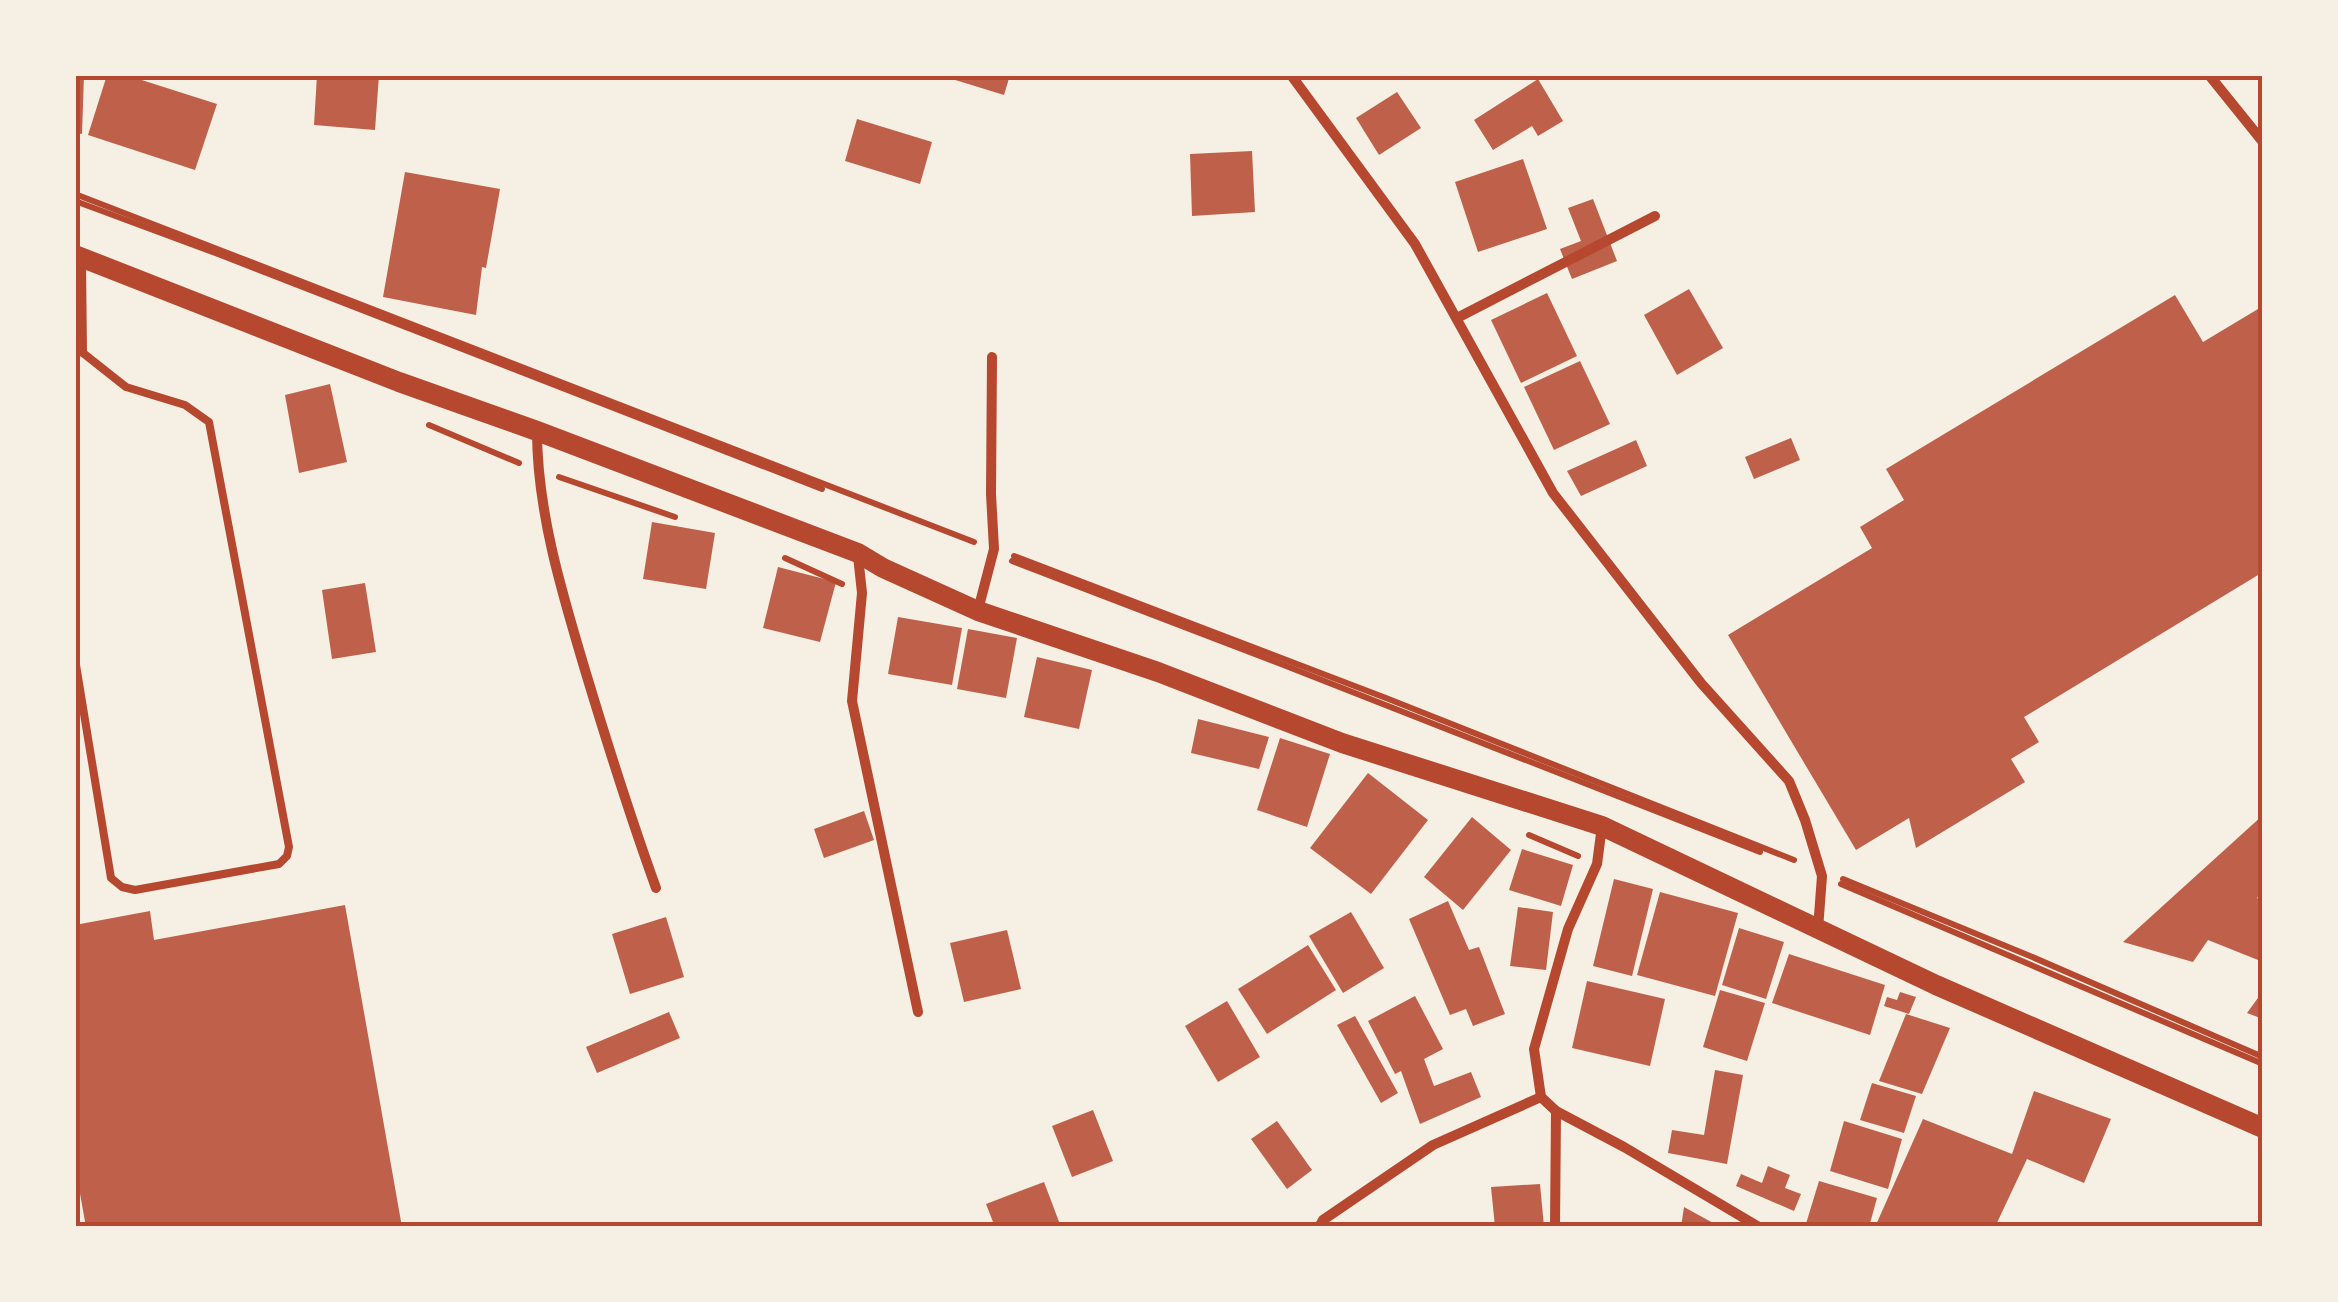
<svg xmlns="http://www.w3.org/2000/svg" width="2338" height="1302" font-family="'IBM Plex Sans',sans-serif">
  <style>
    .building { fill: #bf614a }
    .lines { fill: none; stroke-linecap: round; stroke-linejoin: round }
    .path { stroke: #b5482f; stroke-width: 6 }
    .service { stroke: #b5482f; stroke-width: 8 }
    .minor { stroke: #b5482f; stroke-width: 10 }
    .secondary { stroke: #b5482f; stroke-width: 20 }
    .neatline { fill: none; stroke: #b5482f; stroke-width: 4 }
  </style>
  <rect width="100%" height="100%" fill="#f6efe4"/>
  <g class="building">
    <path d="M75,75H84L82,134L75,133Z"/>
    <path d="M107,75H126L217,104L195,170L88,135Z"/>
    <path d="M317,75H379L375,130L314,125Z"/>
    <path d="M939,75H1010L1004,95Z"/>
    <path d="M1538,79L1563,121L1538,136L1532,126L1493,150L1474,120Z"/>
    <path d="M1397,92L1421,128L1379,155L1356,118Z"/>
    <path d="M857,119L932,142L920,184L845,161Z"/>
    <path d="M1252,151L1255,212L1192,216L1190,154Z"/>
    <path d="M1523,159L1547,229L1478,252L1455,182Z"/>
    <path d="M405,172L500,189L486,268L482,267L476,315L383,297Z"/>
    <path d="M1593,199L1617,261L1572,279L1560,249L1581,241L1568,208Z"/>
    <path d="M1689,289L1723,348L1677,375L1644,315Z"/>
    <path d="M1547,293L1577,356L1521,383L1491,320Z"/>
    <path d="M2175,295L2203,342L2263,306V572L2024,717L2039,742L2011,759L2025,782L1916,848L1909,818L1856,850L1728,635L1872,548L1860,527L1904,500L1886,469Z"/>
    <path d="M1580,361L1610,424L1554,450L1524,387Z"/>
    <path d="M330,384L347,462L299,473L285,395Z"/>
    <path d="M1791,438L1800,460L1754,479L1745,457Z"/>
    <path d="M1636,440L1647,466L1581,496L1567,471Z"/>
    <path d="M652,522L715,533L706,589L643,579Z"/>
    <path d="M778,567L836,582L820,642L763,628Z"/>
    <path d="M365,583L376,652L332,659L322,590Z"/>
    <path d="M898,617L962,628L952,685L888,674Z"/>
    <path d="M968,629L1017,638L1006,698L957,689Z"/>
    <path d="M1037,657L1092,670L1079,729L1024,717Z"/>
    <path d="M1198,719L1269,737L1259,769L1191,753Z"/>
    <path d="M1280,738L1330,754L1307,827L1257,810Z"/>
    <path d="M1368,773L1428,820L1371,894L1310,848Z"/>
    <path d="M864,811L874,840L824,858L814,829Z"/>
    <path d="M2263,815V891L2257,898L2263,901V962L2208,940L2193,962L2123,942Z"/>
    <path d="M1472,817L1511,850L1463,910L1424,877Z"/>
    <path d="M1522,849L1573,865L1561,906L1509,890Z"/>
    <path d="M1614,879L1653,889L1632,976L1593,966Z"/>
    <path d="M1660,892L1738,913L1715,996L1637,975Z"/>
    <path d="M1448,901L1469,950L1479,947L1505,1014L1473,1026L1466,1009L1450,1015L1409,919Z"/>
    <path d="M345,905L402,1227H86L75,1166V925L150,911L154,940Z"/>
    <path d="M1518,907L1553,912L1546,970L1510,966Z"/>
    <path d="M1351,912L1384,968L1343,993L1309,936Z"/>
    <path d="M666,917L684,977L630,994L612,934Z"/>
    <path d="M1739,928L1784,942L1766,999L1722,985Z"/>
    <path d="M1007,930L1021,989L964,1002L950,943Z"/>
    <path d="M1308,945L1336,990L1267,1034L1238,989Z"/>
    <path d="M1789,954L1885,985L1870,1035L1772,1003Z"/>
    <path d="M1587,981L1665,999L1650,1066L1572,1048Z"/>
    <path d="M1720,990L1765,1003L1747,1061L1703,1047Z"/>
    <path d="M2263,991V1019L2247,1013Z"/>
    <path d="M1900,992L1916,997L1909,1014L1884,1006L1887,997L1897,1000Z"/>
    <path d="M1415,996L1443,1049L1424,1059L1434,1086L1471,1072L1481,1097L1420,1124L1401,1071L1395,1074L1368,1021Z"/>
    <path d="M1227,1001L1260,1057L1218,1082L1185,1026Z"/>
    <path d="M669,1012L680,1038L597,1073L586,1047Z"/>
    <path d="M1906,1014L1950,1028L1922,1094L1879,1081Z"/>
    <path d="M1355,1016L1398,1093L1381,1103L1337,1025Z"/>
    <path d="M1715,1070L1743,1075L1727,1164L1668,1153L1672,1130L1704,1135Z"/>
    <path d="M1872,1083L1916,1096L1904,1133L1860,1120Z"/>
    <path d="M2034,1091L2111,1119L2084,1183L2027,1159L1995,1227H1875L1923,1119L2012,1154Z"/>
    <path d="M1093,1110L1113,1161L1072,1177L1052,1126Z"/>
    <path d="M1277,1121L1312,1170L1287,1189L1251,1139Z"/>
    <path d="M1844,1121L1902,1139L1888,1189L1830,1171Z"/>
    <path d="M1768,1166L1790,1175L1785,1188L1801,1194L1794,1211L1736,1186L1741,1174L1762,1183Z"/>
    <path d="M1819,1181L1877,1198L1869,1227H1805Z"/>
    <path d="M1044,1182L1061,1227H995L986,1204Z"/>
    <path d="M1540,1184L1544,1227H1495L1491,1187Z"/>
    <path d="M1684,1207L1715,1224L1714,1227H1681Z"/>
  </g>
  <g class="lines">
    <g class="path">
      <path d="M75,194L974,542"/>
      <path d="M75,201L218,254L822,489"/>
      <path d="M429,425L519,463"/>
      <path d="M559,477L675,517"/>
      <path d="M1014,556L1386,698L1794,860"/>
      <path d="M785,558L842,584"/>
      <path d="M1012,561L1281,664L1760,852"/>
      <path d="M1529,835L1578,856"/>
      <path d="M1843,879L2030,956L2263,1057"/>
      <path d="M1841,884L2263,1064"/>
    </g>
    <g class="service">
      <path d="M82,262L83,353"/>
      <path d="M75,659L111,878L122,887L135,890L279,864L287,856L289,847L209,422L185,405L126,387L83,353"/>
    </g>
    <g class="minor">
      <path d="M1291,75L1415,244L1553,493L1701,683L1789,781L1805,820L1822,876L1818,929"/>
      <path d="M2209,75L2263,142"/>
      <path d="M1457,318L1655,216"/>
      <path d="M537,431C537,511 562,593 585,670C607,743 630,816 656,888"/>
      <path d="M858,556L862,593L852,701L918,1012"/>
      <path d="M978,610L994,549L991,494L992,357"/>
      <path d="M1602,826L1597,864L1568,929L1534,1049L1541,1097L1556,1111L1624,1147L1759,1227"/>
      <path d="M1319,1227L1323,1220L1433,1145L1541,1097"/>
      <path d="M1555,1227L1556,1111"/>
    </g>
    <path class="secondary" d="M75,255L399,382L537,431L858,553L883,568L978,611L1158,672L1342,743L1602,826L1936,985L2263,1128"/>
  </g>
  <rect width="2338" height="1302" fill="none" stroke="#f6efe4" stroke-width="155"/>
  <rect x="78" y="78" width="2182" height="1146" class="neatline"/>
</svg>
